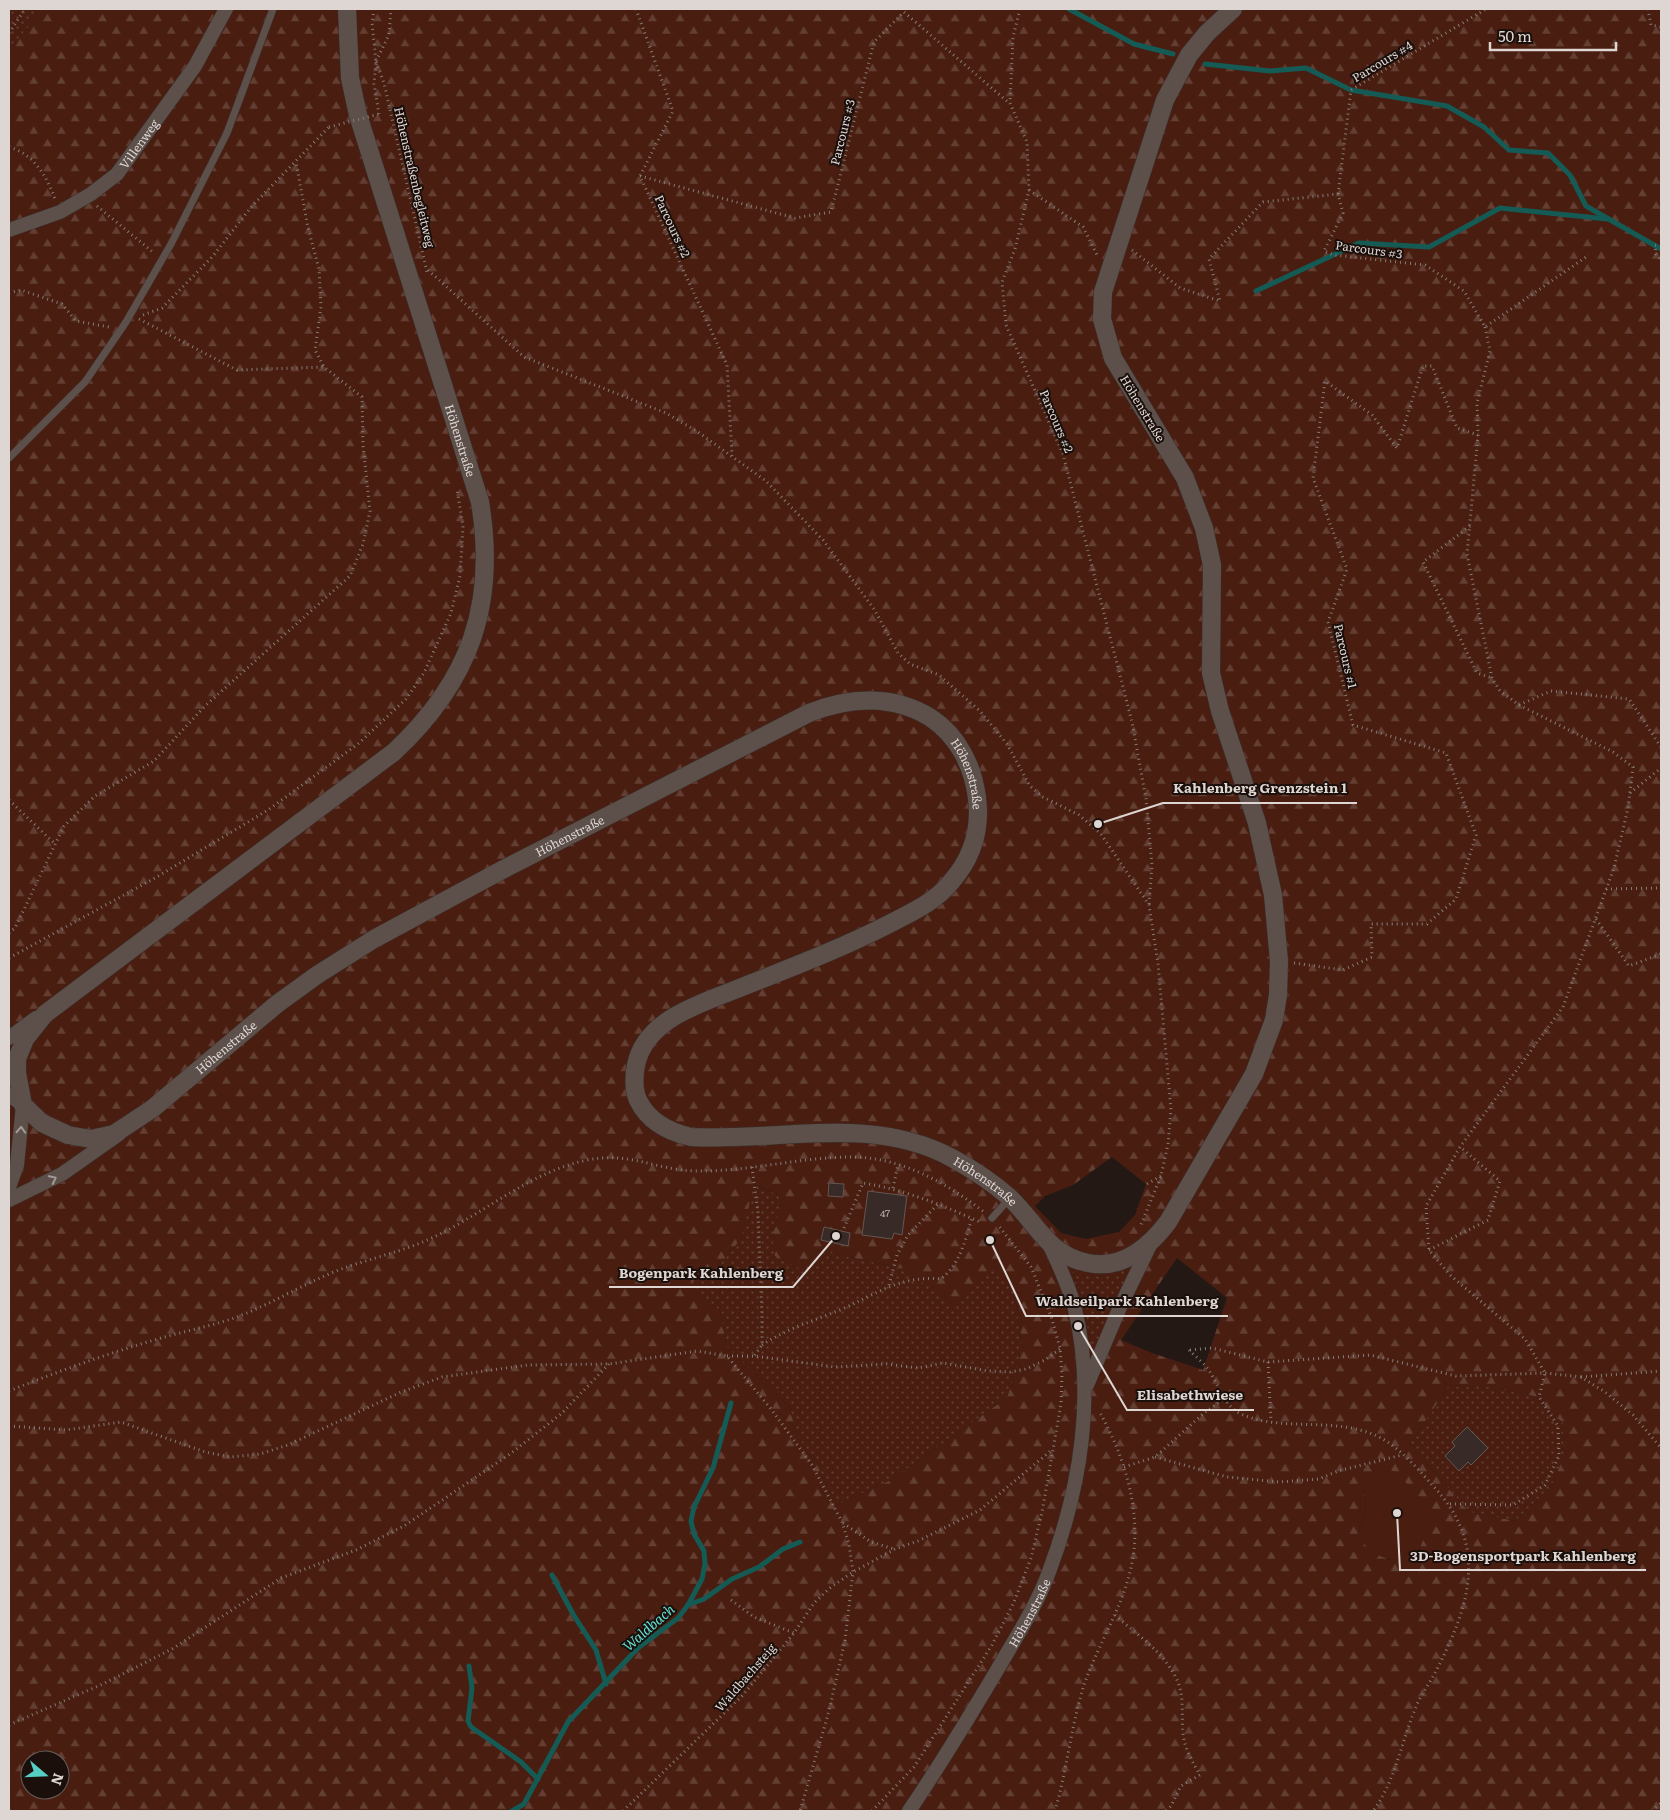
<svg xmlns="http://www.w3.org/2000/svg" width="1670" height="1820" font-family="Literata,serif">
  <style>
    .grass { fill: url(#grass-dots) }
    .forest { fill: url(#forest-firs); fill-rule: evenodd }
    .garden { fill: #491e10 }
    .lines { fill: none; stroke-linecap: round; stroke-linejoin: round }
    .stream { stroke: #145b56; stroke-width: 5 }
    .building { fill: #382b27; stroke: #645651 }
    .service-casing { stroke: #3a3230; stroke-width: 8 }
    .minor-casing { stroke: #3a3230; stroke-width: 15 }
    .tertiary-casing { stroke: #3a3230; stroke-width: 19 }
    .path { stroke: #857c78; stroke-width: 3; stroke-dasharray: 1 4; stroke-linecap: butt }
    .service { stroke: #5d504b; stroke-width: 7 }
    .minor { stroke: #5d504b; stroke-width: 14 }
    .tertiary { stroke: #5d504b; stroke-width: 18 }
    .path-bridge { stroke: #857c78; stroke-width: 3; stroke-dasharray: 1 4; stroke-linecap: butt }
    .oneway { stroke: #a49a96 }
    .labels { text-anchor: middle; dominant-baseline: central; stroke-width: 4; stroke-linejoin: round; paint-order: stroke }
    .number-label { font-size: 10px; fill: #b4aba8 }
    .street-label { font-size: 12px; fill: #ded6d3; stroke: #1a0f0b }
    .water-label { font-size: 14px; font-style: italic; fill: #5fe0d3; stroke: #1a0f0b }
    .leader { fill: none; stroke: #ded6d3; stroke-width: 2 }
    .callout-dot { fill: #ded6d3; stroke: #1a0f0b; stroke-width: 2 }
    .callout-label { font-size: 14px; text-anchor: middle; font-weight: bold; fill: #ded6d3; stroke: #1a0f0b; stroke-width: 4; stroke-linejoin: round; paint-order: stroke }
  </style>
  <defs>
    <pattern id="grass-dots" width="8" height="8" patternUnits="userSpaceOnUse" patternTransform="scale(1.25)"><rect width="8" height="8" fill="#491e10"/><path d="M2 2h.1M6 6h.1" fill="none" stroke="#633e32" stroke-width="1.8" stroke-linecap="round"/></pattern>
    <pattern id="forest-firs" width="22" height="20" patternUnits="userSpaceOnUse" patternTransform="scale(1.25)"><rect width="22" height="20" fill="#491e10"/><path d="M5 1l3.5 6h-7zM16 11l3.5 6h-7z" fill="#633e32"/></pattern>
  </defs>
  <rect width="100%" height="100%" fill="#231814"/>
  <g class="grass">
    <path d="M9,9H40L27,29L9,48Z"/>
    <path d="M753,1184L783,1197L772,1237L807,1262L818,1250L904,1269L955,1306L990,1267L1013,1286L1023,1349L1007,1398L891,1480L837,1505L816,1463L796,1434L790,1408L726,1346L721,1311L686,1285L720,1264L741,1239Z"/>
    <path d="M1127,1269L1130,1271L1103,1329L1095,1353H1093L1079,1290L1072,1271L1102,1277Z"/>
    <path d="M1485,1386L1534,1396L1563,1423L1564,1456L1551,1487L1515,1521L1469,1512L1410,1444L1448,1387Z"/>
  </g>
  <path class="forest" d="M40,9H1661V1811H9V48L27,29ZM1112,1157L1146,1184L1135,1215L1119,1232L1086,1239L1061,1233L1035,1206L1045,1196L1073,1185ZM754,1184L783,1197L772,1237L775,1256L797,1268L807,1262L818,1250L904,1269L955,1306L990,1268L1013,1286L1023,1348L1007,1398L891,1480L837,1505L816,1463L796,1434L790,1408L726,1346L721,1311L687,1285L720,1264L741,1239ZM1177,1258L1227,1298L1203,1370L1152,1353L1121,1340ZM1127,1269L1130,1271L1103,1329L1095,1353H1093L1079,1290L1072,1272L1102,1277ZM1485,1386L1534,1396L1563,1423L1564,1456L1551,1487L1515,1521L1469,1512L1410,1444L1448,1387ZM1363,1487L1391,1561L1358,1536L1366,1508ZM30,1760H60V1790H30Z"/>
  <path class="garden" d="M1391,1470L1400,1475L1432,1517L1416,1558C1387,1561 1376,1560 1358,1536L1366,1508L1363,1487L1369,1474Z"/>
  <g class="lines">
    <g class="stream">
      <path d="M1069,9L1134,44L1173,54"/>
      <path d="M1205,64L1270,71L1306,68L1351,90L1447,106L1484,127L1509,150L1548,153L1570,175L1586,206L1661,249"/>
      <path d="M1256,291L1359,243L1429,247L1500,208L1607,219"/>
      <path d="M552,1575L573,1614L596,1650L606,1684"/>
      <path d="M688,1605L704,1599L732,1579L759,1567L783,1549L800,1542"/>
      <path d="M469,1666L472,1688L468,1721L471,1727L521,1762L538,1779"/>
      <path d="M512,1811L524,1804L568,1722L638,1648L678,1618L688,1605L702,1579L705,1564L704,1551L694,1534L691,1521L694,1507L713,1468L731,1403"/>
    </g>
  </g>
  <g class="building">
    <path d="M829,1183L844,1184L843,1197L828,1196Z"/>
    <path d="M868,1191L907,1196L902,1235L894,1233L892,1239L862,1235Z"/>
    <path d="M824,1227L850,1233L848,1246L821,1240Z"/>
    <path d="M1467,1427L1488,1448L1471,1465L1468,1462L1459,1471L1445,1456L1455,1446L1452,1442Z"/>
  </g>
  <g class="lines">
    <g class="service-casing">
      <g id="service">
        <path d="M9,458L85,382L126,322L171,244L227,133L273,9"/>
        <path d="M992,1218L1010,1198"/>
      </g>
    </g>
    <g class="minor-casing">
      <g id="minor">
        <path id="s1" d="M9,230L60,212L91,194L117,174L195,66L226,9"/>
        <path d="M9,1038L36,1018"/>
        <path d="M9,1095L23,1105L17,1165L9,1187"/>
        <path d="M9,1200L62,1174L119,1134"/>
        <path d="M1087,1385L1120,1307L1151,1243"/>
        <path id="s2" d="M909,1811C942,1762 973,1711 1003,1660C1020,1631 1039,1601 1050,1569C1081,1486 1096,1392 1074,1305C1068,1285 1059,1265 1050,1246"/>
      </g>
    </g>
    <g class="tertiary-casing">
      <g id="tertiary">
        <path id="s3" d="M347,9L350,78L358,115L480,502C497,605 470,681 394,752L45,1014L25,1039L17,1059V1073L23,1105L42,1123L68,1135L91,1139L114,1134L152,1109L277,1004L317,975L374,939L502,870L809,713C849,697 893,694 931,718C958,736 973,766 977,798C981,829 972,858 951,882C936,901 914,911 893,922C841,949 787,969 732,991C696,1005 645,1021 636,1065C634,1076 633,1089 638,1100C648,1121 669,1132 691,1137C778,1142 871,1114 952,1158C972,1169 992,1182 1009,1197C1037,1223 1047,1255 1088,1263C1122,1270 1149,1247 1168,1222L1254,1074L1274,1020L1278,995L1279,961L1273,895L1257,823L1220,711L1211,673L1212,565L1204,528L1185,478L1113,358L1102,319L1103,292L1165,100L1189,55L1207,33L1233,9"/>
      </g>
    </g>
    <g class="path">
      <path d="M374,9L372,23L376,62L374,84L379,114"/>
      <path d="M636,9L673,111L640,176L727,365L732,456"/>
      <path d="M1020,9L1013,37L1010,103L1027,142L1029,190L1015,249L1002,282L1006,325L1063,454L1132,722L1146,799L1152,865L1149,904"/>
      <path d="M1648,9L1651,25L1661,27"/>
      <path d="M9,33L25,9"/>
      <path d="M376,61L389,35L391,9"/>
      <path d="M376,62L384,83L427,272"/>
      <path d="M9,147C34,154 47,177 55,199"/>
      <path d="M640,176L795,218L831,212L874,42L904,12L1009,103"/>
      <path d="M1029,190L1083,227L1097,255"/>
      <path d="M1338,194L1351,90L1486,9"/>
      <path d="M97,206L154,253"/>
      <path d="M1661,246L1655,245L1656,254L1661,260"/>
      <path d="M1132,250L1180,288L1220,301L1209,259L1263,202L1338,194L1343,213L1324,251L1334,255L1425,265L1464,291L1485,327L1589,255"/>
      <path d="M428,270L524,357L666,413L698,432L766,481L823,540L874,609L898,653L910,664L939,675L980,711L1007,744L1030,786L1043,797L1079,815L1101,834L1149,905L1158,964L1171,1110L1168,1144L1161,1176L1140,1227"/>
      <path d="M9,293L21,290L62,304L76,321L109,327"/>
      <path d="M143,315L162,308L213,256L252,206L329,127"/>
      <path d="M139,319L237,370L324,367"/>
      <path d="M1485,327L1490,351L1477,403L1478,435L1467,554L1492,678L1500,691L1519,705L1613,752L1633,767L1628,808L1614,868L1563,1007L1460,1147L1426,1206L1429,1250L1450,1275L1525,1339L1545,1373"/>
      <path d="M1470,526L1423,562L1477,673L1492,678"/>
      <path d="M1519,705L1551,691L1629,699L1661,747"/>
      <path d="M1630,793L1661,768"/>
      <path d="M9,800L54,843"/>
      <path d="M1606,889L1661,888"/>
      <path d="M1596,919L1629,966L1661,954"/>
      <path d="M9,933L15,928L64,826L95,796L154,761L205,706L350,576L363,544L370,511L363,445L362,397L324,367L315,350L321,307L319,269L308,228L296,162"/>
      <path d="M9,958L155,878L268,810L358,744L406,699L424,673L451,613L460,576L463,526L457,489"/>
      <path d="M1294,963L1343,970L1372,957L1371,924H1427L1456,899L1476,835L1446,753L1353,725L1328,622L1347,569L1313,478L1325,381L1372,415L1397,448L1423,366H1432L1457,428L1478,435"/>
      <path d="M752,1167L758,1213L762,1316V1345L754,1356"/>
      <path d="M1147,1184L1161,1176"/>
      <path d="M893,1188L898,1165"/>
      <path d="M844,1228L863,1183C905,1190 943,1205 982,1223"/>
      <path d="M1429,1250L1488,1220L1500,1181L1460,1147"/>
      <path d="M889,1285L897,1255L908,1235L938,1204"/>
      <path d="M762,1345C786,1329 813,1321 840,1310C875,1295 900,1275 941,1279C960,1264 965,1241 972,1218"/>
      <path d="M1189,1350C1196,1357 1205,1364 1210,1372C1219,1386 1224,1406 1241,1414C1282,1433 1337,1415 1381,1438C1401,1449 1419,1470 1434,1487C1489,1546 1470,1605 1436,1671C1430,1683 1421,1694 1416,1707C1401,1742 1396,1780 1373,1811"/>
      <path d="M1190,1350L1212,1348L1268,1362L1370,1355L1456,1376L1545,1373L1581,1377L1605,1392L1633,1415L1661,1448"/>
      <path d="M727,1356H754L835,1367L887,1364L918,1368L943,1363L988,1371L1010,1372L1026,1369L1045,1360L1060,1349"/>
      <path d="M1268,1362L1271,1422"/>
      <path d="M1581,1377L1661,1371"/>
      <path d="M9,1391C59,1371 109,1353 161,1338C186,1331 212,1326 237,1317C271,1304 302,1285 336,1271C362,1261 389,1255 415,1245C474,1223 522,1175 583,1161C629,1150 653,1170 696,1171C748,1172 799,1157 852,1157C900,1157 947,1183 984,1212"/>
      <path d="M9,1426L66,1430L121,1422L205,1452L230,1457L260,1454L288,1445L399,1393L442,1377L528,1365L609,1364L697,1351L727,1356L771,1409L812,1465L842,1522L849,1544L853,1572L845,1640L829,1711L800,1811"/>
      <path d="M1155,1457L1227,1477L1280,1482L1319,1479L1338,1471L1402,1455"/>
      <path d="M1124,1467L1155,1457L1204,1413L1224,1399"/>
      <path d="M1450,1504L1513,1505L1545,1485L1559,1456L1558,1426L1539,1397L1545,1373"/>
      <path d="M843,1523L871,1542L894,1549"/>
      <path d="M731,1600L754,1617L794,1633"/>
      <path d="M1115,1615C1137,1635 1163,1651 1176,1678C1185,1695 1181,1714 1183,1732C1184,1748 1192,1761 1200,1775L1181,1786L1171,1806L1166,1811"/>
      <path d="M9,1725L105,1683L172,1649L281,1578L356,1550L404,1526L510,1454L561,1414L609,1364"/>
      <path d="M623,1811L743,1695L794,1633L814,1603L831,1587L853,1572L895,1549L918,1541L980,1510L1053,1449"/>
      <path d="M872,1811L914,1767L992,1645L1014,1602L1031,1558L1042,1512L1061,1404L1062,1374L1060,1348L1051,1316L1031,1267L998,1225"/>
      <path d="M1055,1811C1067,1770 1071,1726 1084,1685C1097,1647 1120,1612 1130,1572C1144,1518 1126,1459 1099,1411"/>
      <path d="M1652,1811L1661,1803"/>
    </g>
    <use href="#service" class="service"/>
    <use href="#minor" class="minor"/>
    <use href="#tertiary" class="tertiary"/>
    <path class="path-bridge" d="M329,127L379,114"/>
  </g>
  <defs><path id="oneway-chevron" d="M-2-3.5L2.5 0L-2 3.5" fill="none" stroke-width="1.6" stroke-linecap="round" stroke-linejoin="round" transform="scale(1.25)"/></defs>
  <g class="oneway">
    <use href="#oneway-chevron" transform="translate(21 1130) rotate(-87)"/>
    <use href="#oneway-chevron" transform="translate(53 1179) rotate(-26)"/>
  </g>
  <g class="labels">
    <g class="number-label">
      <text x="885" y="1212">47</text>
    </g>
    <g class="street-label">
      <text transform="translate(1382 61) rotate(-31)">Parcours #4</text>
      <text transform="translate(842 132) rotate(-76)">Parcours #3</text>
      <text stroke="none"><textPath href="#s1" startOffset="160">Villenweg</textPath></text>
      <text transform="translate(415 177) rotate(77)">Höhenstraßenbegleitweg</text>
      <text transform="translate(673 226) rotate(65)">Parcours #2</text>
      <text transform="translate(1369 249) rotate(8)">Parcours #3</text>
      <text transform="translate(1143 408) rotate(59)">Höhenstraße</text>
      <text transform="translate(1057 421) rotate(67)">Parcours #2</text>
      <text stroke="none"><textPath href="#s3" startOffset="448">Höhenstraße</textPath></text>
      <text transform="translate(1346 656) rotate(77)">Parcours #1</text>
      <text stroke="none"><textPath href="#s3" startOffset="2440">Höhenstraße</textPath></text>
      <text stroke="none"><textPath href="#s3" startOffset="1975">Höhenstraße</textPath></text>
      <text stroke="none"><textPath href="#s3" startOffset="1570">Höhenstraße</textPath></text>
      <text stroke="none"><textPath href="#s3" startOffset="3338">Höhenstraße</textPath></text>
      <text stroke="none"><textPath href="#s2" startOffset="232">Höhenstraße</textPath></text>
      <text transform="translate(745 1677) rotate(-49)">Waldbachsteig</text>
    </g>
    <g class="water-label">
      <text transform="translate(648 1627) rotate(-41)">Waldbach</text>
    </g>
  </g>
  <path class="leader" d="M1098 824L1163 803H1357M836 1236L793 1287H609M990 1240L1026 1316H1228M1078 1326L1127 1410H1254M1397 1513L1400 1570H1646"/>
  <g class="callout-dot">
    <circle cx="1098" cy="824" r="5"/>
    <circle cx="836" cy="1236" r="5"/>
    <circle cx="990" cy="1240" r="5"/>
    <circle cx="1078" cy="1326" r="5"/>
    <circle cx="1397" cy="1513" r="5"/>
  </g>
  <g class="callout-label">
    <text x="1260" y="793">Kahlenberg Grenzstein 1</text>
    <text x="701" y="1278">Bogenpark Kahlenberg</text>
    <text x="1127" y="1306">Waldseilpark Kahlenberg</text>
    <text x="1190" y="1400">Elisabethwiese</text>
    <text x="1523" y="1561">3D-Bogensportpark Kahlenberg</text>
  </g>
  <rect width="1670" height="1820" fill="none" stroke="#ded6d3" stroke-width="20"/>
  <g transform="translate(45 1775) rotate(109)"><circle r="24" fill="#1a0f0b" stroke="#685f5b"/>
  <path d="M0-4L9 19L0 12L-9 19Z" fill="#56cec3"/>
  <text y="-8" font-size="14" font-weight="bold" text-anchor="middle" fill="#ded6d3">N</text>
  </g>
  <path d="M1490 42v8h126v-8" fill="none" stroke="#ded6d3" stroke-width="2.5"/>
  <text x="1498" y="42" font-size="15" fill="#ded6d3" stroke="#1a0f0b" stroke-width="4" paint-order="stroke">50 m</text>
</svg>
